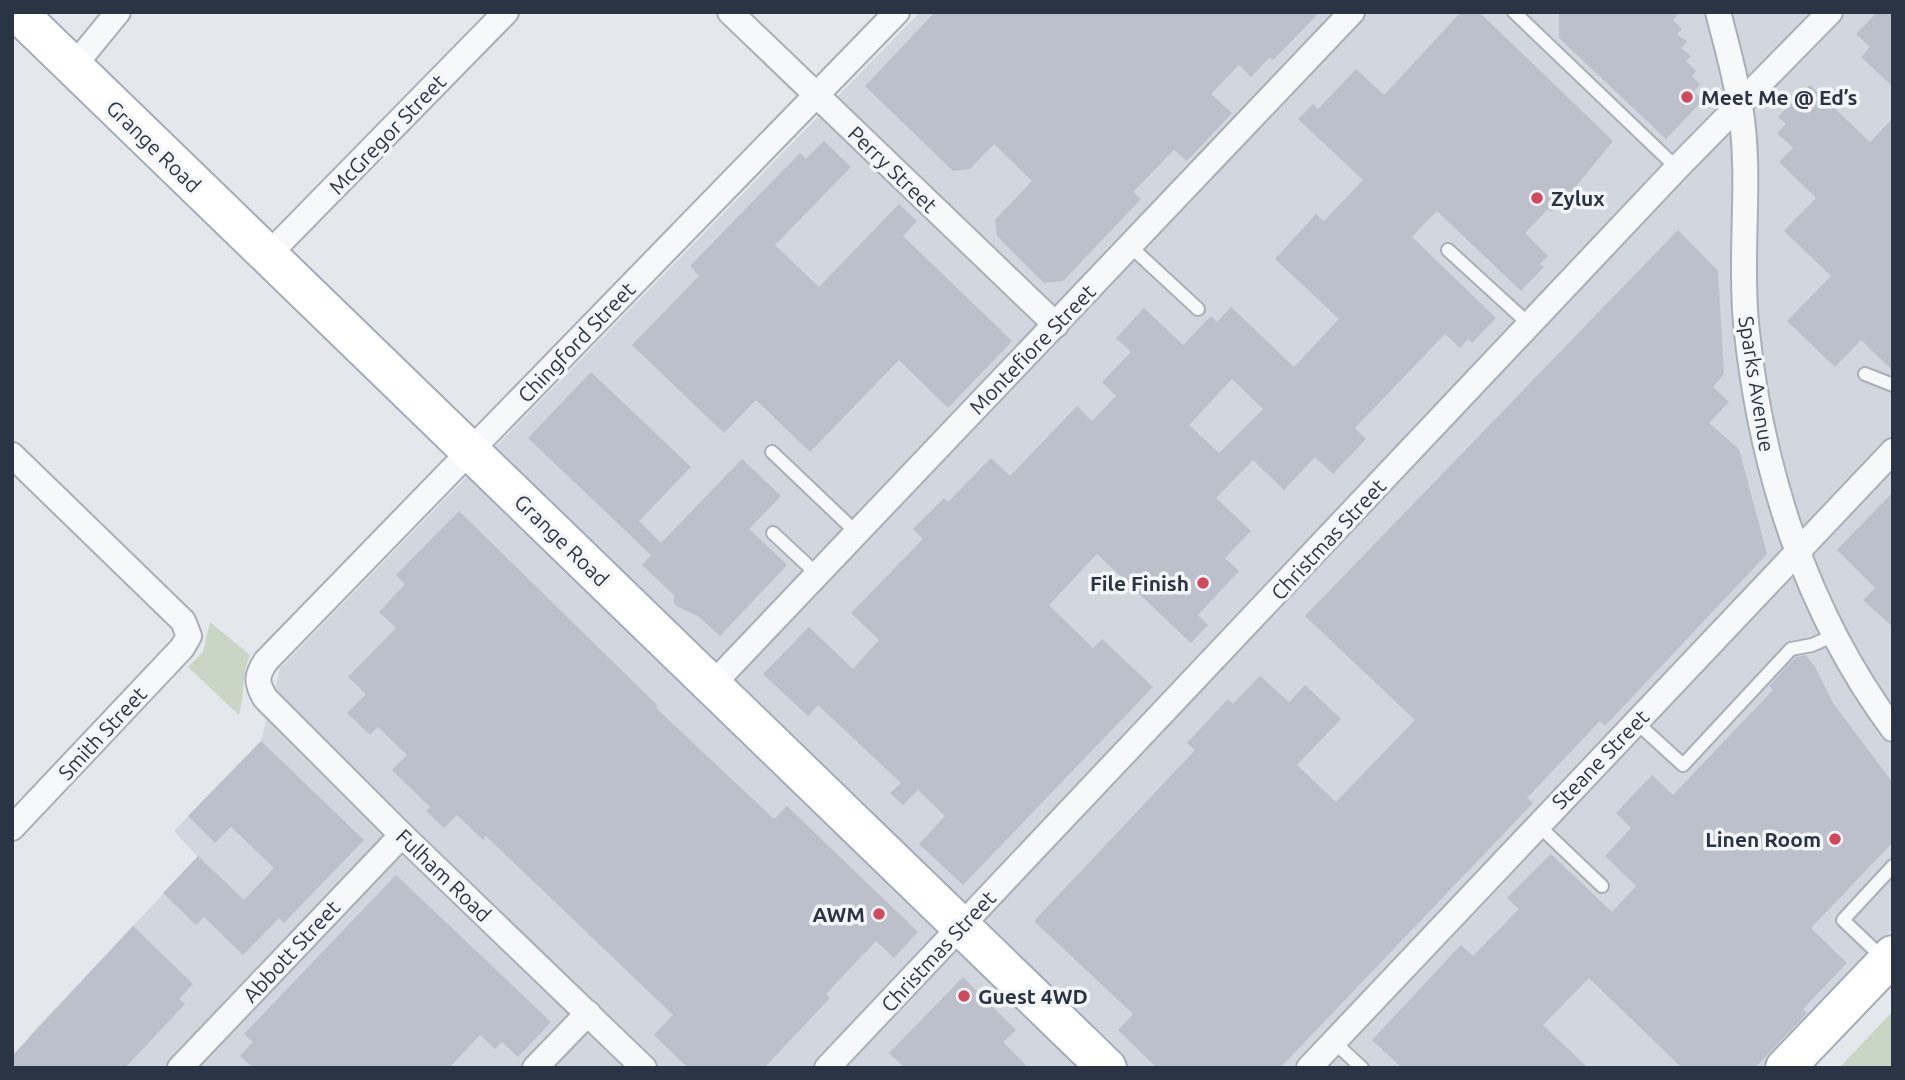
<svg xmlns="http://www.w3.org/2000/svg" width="1905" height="1080" font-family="Ubuntu,sans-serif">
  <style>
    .built { fill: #d2d6de }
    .green { fill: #c9d6c5 }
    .building { fill: #bbc0ca; fill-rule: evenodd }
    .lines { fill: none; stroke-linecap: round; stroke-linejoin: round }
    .service-casing { stroke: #a9aeb7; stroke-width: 16 }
    .minor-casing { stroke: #a9aeb7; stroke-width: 28 }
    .primary-casing { stroke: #a3abb8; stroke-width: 42 }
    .service { stroke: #f7f8fa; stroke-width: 12 }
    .minor { stroke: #f7f8fa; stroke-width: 24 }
    .primary { stroke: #fff; stroke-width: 38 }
    .poi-dot { fill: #d1495b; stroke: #f4f6f9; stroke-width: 2.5 }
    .labels { text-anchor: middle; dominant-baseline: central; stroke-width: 7; stroke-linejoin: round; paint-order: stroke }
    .poi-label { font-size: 21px; font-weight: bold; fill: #2b3445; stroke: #f4f6f9; text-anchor: start }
    .street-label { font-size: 21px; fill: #2b3445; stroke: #f4f6f9 }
  </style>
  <rect width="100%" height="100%" fill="#e4e7ec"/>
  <path class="built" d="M920,12H1893V928L1761,1068H12L32,1033L198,857L174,831L261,741L280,668Z"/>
  <g class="green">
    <path d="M210,622L250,655C241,675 245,694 239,715L188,667L203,652Z"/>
    <path d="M1893,1011V1068H1839Z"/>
  </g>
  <g class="building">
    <path d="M935,12H1320L1273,60L1270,57L1251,77L1239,65L1211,94L1232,113L1187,161L1174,150L1133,192L1141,199L1063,281L1044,283L997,236L995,220L1032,181L994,144L970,169L953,171L865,86Z"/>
    <path d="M1461,12H1479L1613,141L1573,190L1551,212L1548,209L1525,233L1548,256L1540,264L1544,267L1521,291L1437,211L1424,224L1412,237L1496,318L1472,343L1468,339L1460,348L1445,334L1355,428L1366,439L1333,474L1315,457L1284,490L1253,460L1216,498L1251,531L1225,558L1239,571L1198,615L1208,625L1191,643L1097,554L1049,605L1093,648L1102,639L1153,687L963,885L919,844L945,816L918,790L903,805L890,793L901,783L818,705L808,716L763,674L809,627L853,669L879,640L851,613L923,539L913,529L944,498L948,502L991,458L1010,476L1077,406L1092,421L1116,396L1102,382L1131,352L1116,338L1144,308L1183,345L1211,316L1217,322L1231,307L1294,367L1339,319L1275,259L1316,214L1324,221L1363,180L1298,119L1313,104L1318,109L1356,69L1384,95ZM1232,379L1263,409L1219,453L1189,425Z"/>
    <path d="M1559,12H1680L1673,20L1682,29L1677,34L1687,42L1681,48L1691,56L1686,61L1696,71L1692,76L1700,84L1694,92L1703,100L1666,139L1559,38Z"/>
    <path d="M1877,12H1893V87L1861,57L1870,47L1856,34Z"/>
    <path d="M1810,85L1870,142L1893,118V371L1861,340L1835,367L1787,321L1831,276L1784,231L1816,198L1779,162L1793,148L1777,133L1786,124L1778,117Z"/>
    <path d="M824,141L851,167L775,245L819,287L899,204L917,221L903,236L1012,341L948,408L899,360L810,452L756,400L724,433L632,345L699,276L690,266L800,153L806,159Z"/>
    <path d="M1678,230L1718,271L1724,374L1713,387L1729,402L1709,423L1739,449L1767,554L1605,726L1600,721L1527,798L1533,803L1280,1068H1157L1118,1030L1133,1014L1034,921L1195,750L1187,743L1228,699L1233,704L1260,676L1289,702L1305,685L1341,719L1297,765L1336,802L1415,720L1305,616Z"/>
    <path d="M591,372L691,467L639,521L661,543L742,459L781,496L749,529L787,565L720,636L698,616L676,606L673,600L675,596L642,565L651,555L528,438Z"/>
    <path d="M1893,492V627L1863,600L1875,588L1837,550Z"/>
    <path d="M459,511L658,706L656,708L774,819L787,806L918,932L894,958L876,941L826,994L830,998L764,1068H688L654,1035L673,1015L486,836L483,840L457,815L444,828L426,811L430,807L392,770L407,755L378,727L370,735L347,713L366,694L348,677L396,628L379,612L405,584L396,575Z"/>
    <path d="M1805,655L1814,665L1833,703L1893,783V842L1811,928L1847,963L1803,1009L1807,1013L1755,1068H1682L1589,978L1543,1025L1588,1068H1402L1372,1040L1461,945L1473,956L1519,909L1507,898L1551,854L1612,912L1636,886L1605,856L1631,828L1616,813L1652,775L1673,795L1773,690L1769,686L1796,657Z"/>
    <path d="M261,741L364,840L284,923L279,918L243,955L204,917L196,925L163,893L198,856L244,900L274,868L231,827L215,843L188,816Z"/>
    <path d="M396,875L551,1022L518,1057L502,1042L495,1049L480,1035L449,1068H253L240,1056L253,1042L244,1034Z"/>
    <path d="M133,926L193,984L179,999L185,1004L125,1068H12V1056Z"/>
    <path d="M963,977L1016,1030L1003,1042L1029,1068H905L889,1053Z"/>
  </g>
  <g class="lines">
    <g class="service-casing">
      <g id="service">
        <path d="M1514,12L1677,168"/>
        <path d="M1130,246L1198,309"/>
        <path d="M1448,250L1530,325"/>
        <path d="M1865,374L1893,385"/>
        <path d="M772,452L857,533"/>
        <path d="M773,533L818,575"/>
        <path d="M1636,722L1683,765L1791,649L1812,645L1835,635"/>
        <path d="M1538,825L1602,886"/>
        <path d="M1884,959L1843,920L1893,866"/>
        <path d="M1333,1041L1362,1068"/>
      </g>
    </g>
    <g class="minor-casing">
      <g id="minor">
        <path d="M730,12L1056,325"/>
        <path d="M1718,12C1726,43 1735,74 1740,106C1752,177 1739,252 1746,323C1760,467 1806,612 1893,729"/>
        <path d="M73,67L118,12"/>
        <path d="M267,256L506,12"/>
        <path d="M12,455L183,621L189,636L182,648L12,828"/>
        <path d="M712,685L1352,12"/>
        <path d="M180,1068L402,835"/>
        <path d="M535,1068L588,1013"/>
        <path d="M644,1068L402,835L265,698C256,682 256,676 266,661L897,12"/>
        <path d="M827,1068L1677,168L1830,12"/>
        <path d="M1309,1068L1893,451"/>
      </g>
    </g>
    <g class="primary-casing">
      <g id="primary">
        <path d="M17,12L1107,1068"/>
        <path d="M1785,1068L1893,955"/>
      </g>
    </g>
    <use href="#service" class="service"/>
    <use href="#minor" class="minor"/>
    <use href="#primary" class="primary"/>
  </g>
  <g class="poi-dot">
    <circle cx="1687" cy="97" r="7"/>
    <circle cx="1537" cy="198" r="7"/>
    <circle cx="1203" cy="583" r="7"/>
    <circle cx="1835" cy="839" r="7"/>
    <circle cx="879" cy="914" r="7"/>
    <circle cx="964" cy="996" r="7"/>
  </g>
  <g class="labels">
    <g class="poi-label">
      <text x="1701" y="97">Meet Me @ Ed’s</text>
      <text x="1551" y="198">Zylux</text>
      <text x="1189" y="583" text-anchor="end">File Finish</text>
      <text x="1821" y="839" text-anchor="end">Linen Room</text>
      <text x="865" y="914" text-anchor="end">AWM</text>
      <text x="978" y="996">Guest 4WD</text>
    </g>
    <g class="street-label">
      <text transform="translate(387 134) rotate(-46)">McGregor Street</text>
      <text transform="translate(154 146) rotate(44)">Grange Road</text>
      <text transform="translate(893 169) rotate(44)">Perry Street</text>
      <text transform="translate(576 342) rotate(-46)">Chingford Street</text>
      <text transform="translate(1032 349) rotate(-46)">Montefiore Street</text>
      <text transform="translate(1757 384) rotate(81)">Sparks Avenue</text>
      <text transform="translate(1328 539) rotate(-47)">Christmas Street</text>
      <text transform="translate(562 540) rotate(44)">Grange Road</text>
      <text transform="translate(102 733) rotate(-47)">Smith Street</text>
      <text transform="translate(1600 759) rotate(-46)">Steane Street</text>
      <text transform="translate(444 875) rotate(44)">Fulham Road</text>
      <text transform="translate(291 951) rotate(-47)">Abbott Street</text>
      <text transform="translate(938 951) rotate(-47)">Christmas Street</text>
    </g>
  </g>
  <rect width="1905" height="1080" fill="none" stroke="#2b3445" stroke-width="28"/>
</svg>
